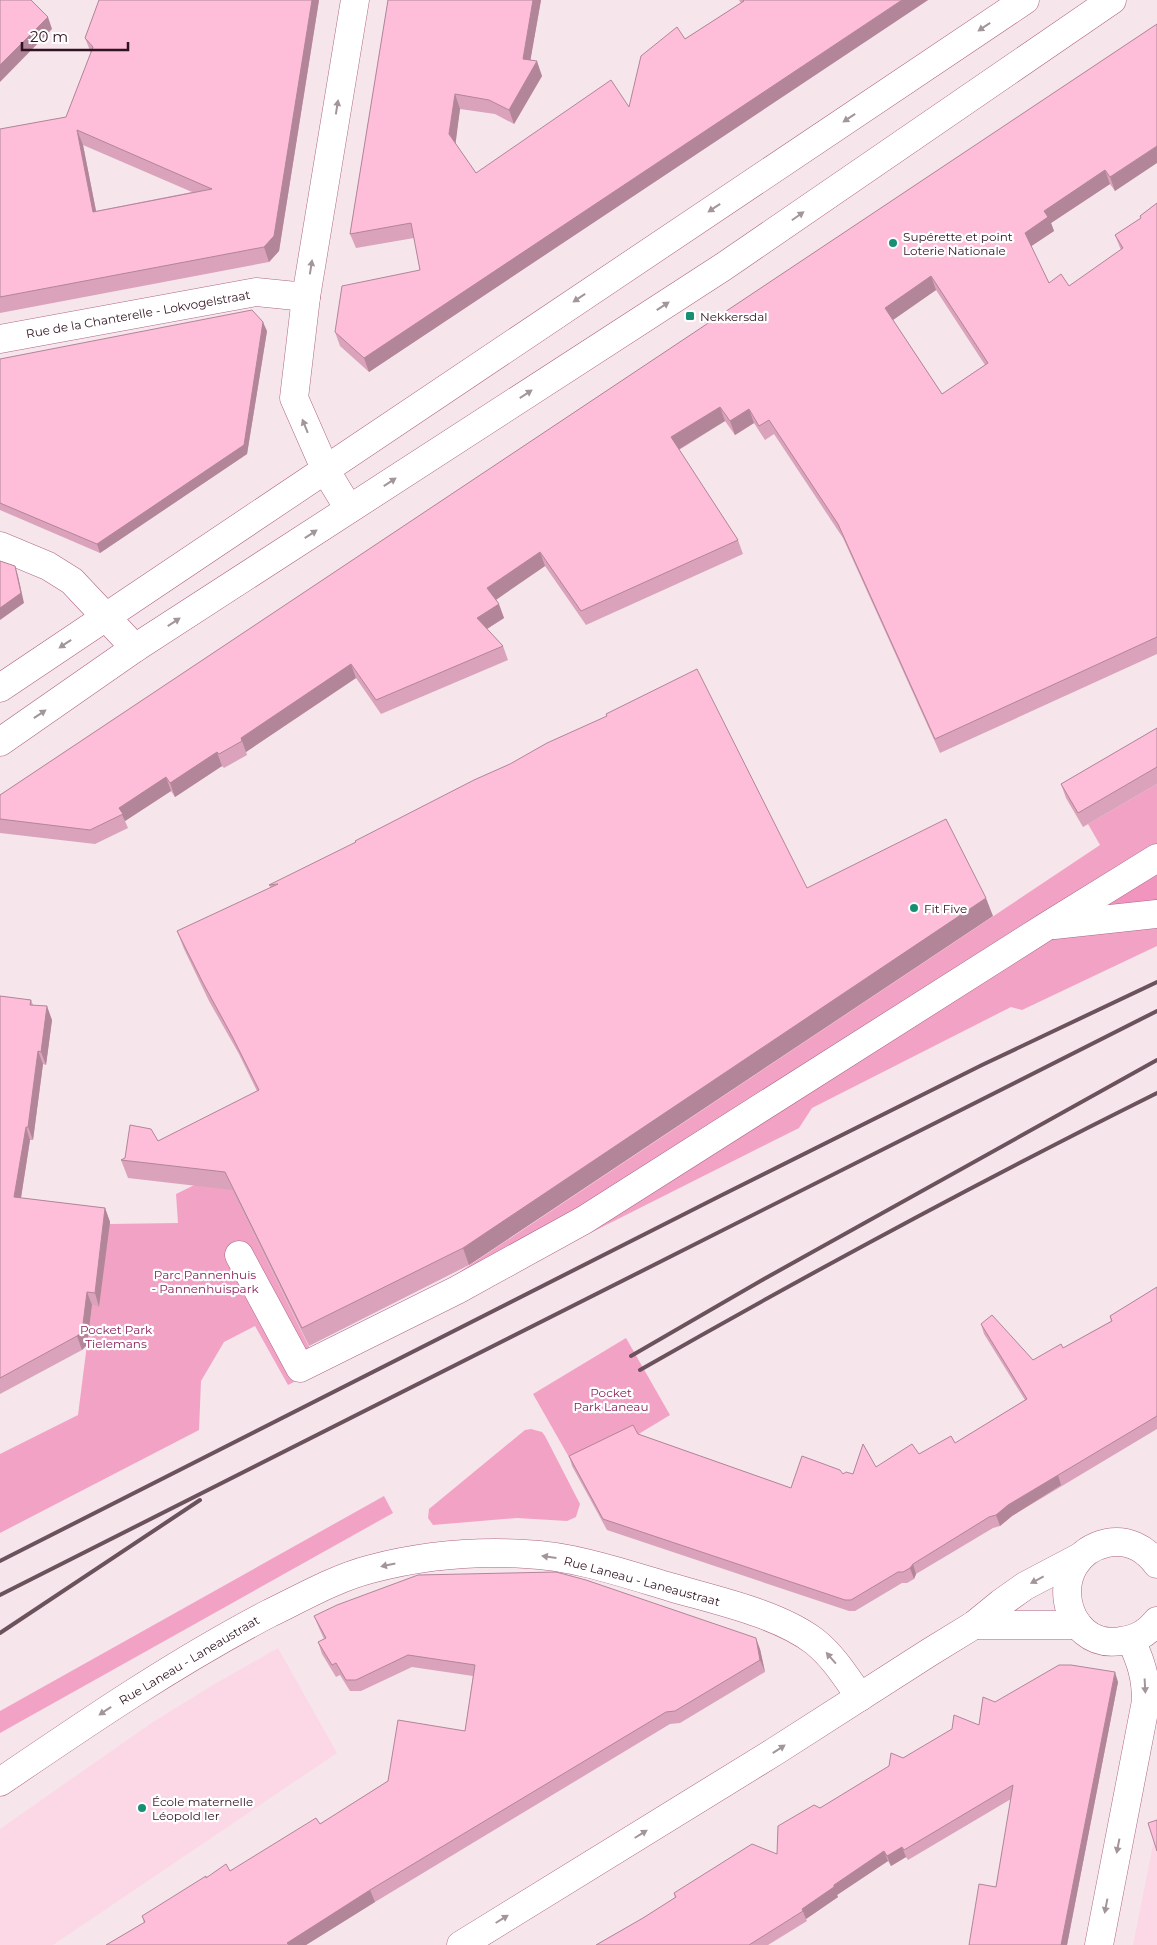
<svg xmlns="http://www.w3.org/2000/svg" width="1157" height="1945" font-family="Montserrat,sans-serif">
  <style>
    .built { fill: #fcd8e6 }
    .green { fill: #f2a3c5 }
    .forest { fill: #f195be }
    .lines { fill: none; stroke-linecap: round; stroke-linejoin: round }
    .minor-casing { stroke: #ae6687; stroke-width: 29 }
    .major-casing { stroke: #ae6687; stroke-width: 29 }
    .minor { stroke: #fff; stroke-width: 28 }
    .major { stroke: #fff; stroke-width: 28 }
    .rail { stroke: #6b525d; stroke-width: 4 }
    .wall { fill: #daa3bb; fill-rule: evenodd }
    .shaded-wall { fill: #b28598 }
    .building { fill: #febed9; stroke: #b28598; fill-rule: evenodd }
    .oneway { fill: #a2959b }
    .poi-dot { fill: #178f73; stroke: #fff; stroke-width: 2 }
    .labels { text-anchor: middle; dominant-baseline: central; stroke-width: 4.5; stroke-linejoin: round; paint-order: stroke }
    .poi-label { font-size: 12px; fill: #301321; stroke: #fff; text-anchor: start }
    .street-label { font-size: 12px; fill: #301321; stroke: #fff }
    .park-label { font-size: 12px; fill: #8b205b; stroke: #fff }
  </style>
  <rect width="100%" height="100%" fill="#f6e5eb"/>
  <g class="built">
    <path d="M278,1648L337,1753L53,1945H0V1829L153,1722L213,1685Z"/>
    <path d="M1157,1824V1945H1133L1154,1840Z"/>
  </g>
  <g class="green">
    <path d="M1157,784V946L1022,1010L1011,1007L812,1108L799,1128L288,1385L255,1326L224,1342L201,1381L199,1430L0,1533V1454L78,1415L92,1305L99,1306L109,1224L178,1223L176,1194L223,1171L310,1349L446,1281L1100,845L1088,824Z"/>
    <path d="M626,1338L670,1415L637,1435L574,1466L533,1394Z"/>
    <path d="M531,1429L542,1432L545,1436L580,1504L576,1517L567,1521L517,1518L433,1525L428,1518L429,1509L525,1430Z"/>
    <path d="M384,1496L393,1513L0,1733V1711Z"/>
  </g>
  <path class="forest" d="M1157,873V908L1101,906Z"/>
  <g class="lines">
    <g class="minor-casing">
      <g id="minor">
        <path d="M0,339L256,292L306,297"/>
        <path d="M349,509L326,471L294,398L306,297L355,0"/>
        <path d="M0,546L48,566L72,581L135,648"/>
        <path d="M1054,925L1157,914"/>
        <path d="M239,1255L300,1368L457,1290L584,1220L1047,926L1157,858"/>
        <path d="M1157,1564C1145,1548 1127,1539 1107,1543C1044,1557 1061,1651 1121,1641C1137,1639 1147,1633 1157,1621"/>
        <path d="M974,1625H1078"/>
        <path d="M0,1782C88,1722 176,1662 270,1613C303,1597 336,1578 371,1569C421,1556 474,1551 525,1554C574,1556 623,1573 670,1587C714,1600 777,1613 814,1641C833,1656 846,1677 860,1697"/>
        <path d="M461,1945L774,1752L930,1652L974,1625L1001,1603L1025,1586L1080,1557"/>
        <path d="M1099,1945L1146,1701C1146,1677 1141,1662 1131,1640"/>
      </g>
    </g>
    <g class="major-casing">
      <g id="major">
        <path d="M0,688L1025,0"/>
        <path d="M0,742L135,648L723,267L1112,0"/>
      </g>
    </g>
    <use href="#minor" class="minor"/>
    <use href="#major" class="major"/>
    <g class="rail">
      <path d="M631,1356L764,1279L1157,1060"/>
      <path d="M640,1370C810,1273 982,1180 1157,1093"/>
      <path d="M0,1561L720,1196L982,1065L1157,982"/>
      <path d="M0,1595L1157,1011"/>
      <path d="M0,1633L200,1500"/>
    </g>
  </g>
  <g class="wall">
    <path d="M99,0H319L279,251L269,262L0,313V129L66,117L91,53L85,38ZM83,145L192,192L96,211Z"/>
    <path d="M388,0H541L530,61L542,76L514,124L495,114L460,109L455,143L476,173L629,107L685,39L741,3L739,0H928L369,372L340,346L335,332L420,270L414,238L356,248L350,234Z"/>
    <path d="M1157,24L1115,191L1110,184L1051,223L1054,231L1031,246L1049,283L1069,286L1121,250L1115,235L1141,218L1140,216L1157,203V654L940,753L843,538L774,434L765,440L754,423L735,435L725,421L679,450L738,540L743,554L586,625L545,566L496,599L504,618L487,629L503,646L508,660L381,714L356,678L246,752L247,755L224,768L222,766L175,797L171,791L125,821L128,828L95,844L0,833V795ZM936,290L985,365L942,394L893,320Z"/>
    <path d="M267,331L247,454L100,553L0,510V359Z"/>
    <path d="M1157,728V784L1083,827L1066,798L1061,784Z"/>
    <path d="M269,885L807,888L993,916L469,1265L309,1346L232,1190L128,1178L121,1160L257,1091L239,1054L209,1001L184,949L177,931L271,888Z"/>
    <path d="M0,996L31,1000L33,1005L52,1020L46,1065L43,1064L33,1140H30L21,1198L105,1208L110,1222L99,1307L92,1305L87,1345L82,1350L0,1394Z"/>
    <path d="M1157,1287V1429L1012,1516L1000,1526L993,1528L916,1574L914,1579L907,1583H902L855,1611H849L607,1530L572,1466L569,1456L638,1434L791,1488L843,1474H853L955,1443L1025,1400L984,1334L981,1324L1033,1360L1063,1348L1111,1321L1110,1316Z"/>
    <path d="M314,1616L760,1649L765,1672L680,1723L670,1724L375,1902L306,1945H106L144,1923L142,1916L206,1878L230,1871L320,1824L388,1781L465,1731L473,1676L412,1667L361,1691H350L340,1675L336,1677L322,1654L318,1642L324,1639L319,1628Z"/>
    <path d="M1118,1682L1067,1945H969L996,1887L1011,1799L908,1860L906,1857L891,1866L888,1861L837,1895L838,1897L806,1919L807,1921L768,1945H596L643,1918L675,1898L674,1893L777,1854L820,1808L903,1758L979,1725L995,1702Z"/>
  </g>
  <g class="shaded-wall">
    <path d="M312,0H319L279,251L269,262L264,247Z"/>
    <path d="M533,0H541L528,74L523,59Z"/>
    <path d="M902,0H928L369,372L364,358Z"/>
    <path d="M48,17L52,29L0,82V65Z"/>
    <path d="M537,61L542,76L514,124L509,110Z"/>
    <path d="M455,94L460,109L455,148L449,134Z"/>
    <path d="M77,130L83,145L99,226L93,212Z"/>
    <path d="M1157,146V163L1115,191L1110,177Z"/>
    <path d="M1105,170L1110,184L1051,223L1054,231L1030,247L1025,233L1044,211Z"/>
    <path d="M931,276L936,290L890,322L885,308Z"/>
    <path d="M263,322L267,331L247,454L100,553L97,544Z"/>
    <path d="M720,407L725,421L676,451L671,437Z"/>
    <path d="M749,409L754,423L735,435L730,421Z"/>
    <path d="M540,552L545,566L493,602L487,588Z"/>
    <path d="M15,566L18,576L24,603L0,620V608Z"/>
    <path d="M499,604L504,618L482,632L477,618Z"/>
    <path d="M351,664L356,678L246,752L247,755L241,738Z"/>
    <path d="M217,752L222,766L175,797L170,783Z"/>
    <path d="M166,777L171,791L125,821L119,808Z"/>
    <path d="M986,898L993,916L469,1265L463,1248Z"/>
    <path d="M47,1006L52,1020L46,1065L41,1052Z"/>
    <path d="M38,1051L43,1064L33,1140L28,1127Z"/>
    <path d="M26,1127L30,1140L19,1210L14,1197Z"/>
    <path d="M105,1208L110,1222L99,1307L95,1293Z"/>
    <path d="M87,1292L92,1305L87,1345L82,1350L77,1336Z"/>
    <path d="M1058,1475L1061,1485L1012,1516L1000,1526L996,1515L1008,1505Z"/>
    <path d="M913,1564L916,1574L914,1579L910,1568Z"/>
    <path d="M756,1638L760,1649L765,1672L760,1660Z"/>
    <path d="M1115,1672L1118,1682L1067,1945H1061Z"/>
    <path d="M902,1847L906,1857L891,1866L887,1856Z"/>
    <path d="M884,1851L888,1861L837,1895L838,1897L806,1919L802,1909L834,1885Z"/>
    <path d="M370,1890L375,1902L306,1945H288L287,1943Z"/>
  </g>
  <g class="building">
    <path d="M0,0H31L48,17L0,65Z"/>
    <path d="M99,0H312L274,236L264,247L0,297V129L66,117L93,47L85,38ZM77,130L212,189L93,212Z"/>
    <path d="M388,0H533L523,59L537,61L509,110L489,100L455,94L449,134L476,173L611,80L629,107L641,56L677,27L685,39L744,1L743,0H902L364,358L335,332L342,286L420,270L411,223L350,234Z"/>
    <path d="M1157,24V146L1110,177L1105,170L1044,211L1048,217L1025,233L1049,283L1061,274L1069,286L1123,248L1115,235L1141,218L1140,216L1157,203V637L935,739L838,524L769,420L759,426L749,409L730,421L720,407L671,437L738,540L581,611L540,552L487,588L499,604L477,618L503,646L376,700L351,664L241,738L242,741L219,754L217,752L170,783L166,777L119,808L123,814L90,830L0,819V795ZM931,276L988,363L942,394L885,308Z"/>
    <path d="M252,310L263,322L244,445L97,544L0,503V359Z"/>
    <path d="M0,561L15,566L21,593L0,608Z"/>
    <path d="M697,669L807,888L946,819L986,898L463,1248L302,1328L225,1172L121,1160L125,1158L130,1125L151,1129L158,1141L259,1090L232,1036L203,983L177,931L278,884L269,885L356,842L355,841L474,780L510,764L547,743L607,716L606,714Z"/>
    <path d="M1157,728V767L1078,813L1061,784Z"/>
    <path d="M0,996L31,1000L30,1005L47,1006L41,1052L38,1051L28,1127H26L14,1197L105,1208L95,1293L87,1292L82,1332L77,1336L0,1378Z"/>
    <path d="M1157,1287V1416L1008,1505L996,1515L989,1517L913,1564L910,1568L903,1572H898L851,1600H845L603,1519L569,1456L633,1425L638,1434L791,1488L802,1456L840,1470L843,1474L846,1472L853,1474L863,1444L876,1467L912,1444L919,1454L951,1436L955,1443L1027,1399L981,1324L992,1315L1033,1360L1061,1344L1063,1348L1112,1321L1110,1316Z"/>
    <path d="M556,1572L586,1580L756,1638L760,1660L675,1711L666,1712L370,1890L287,1943L289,1945H106L145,1922L142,1916L206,1876V1878L226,1864L230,1871L316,1818L320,1824L388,1781L398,1720L465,1731L475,1665L408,1655L356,1680H346L336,1663L332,1665L318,1642L326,1638L314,1616L337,1605L418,1575Z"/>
    <path d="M1059,1665H1071L1115,1672L1061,1945H969L979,1884L996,1887L1013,1785L904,1850L902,1847L887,1856L884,1851L834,1885V1887L802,1909L803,1911L749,1945H596L643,1918L676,1897L674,1893L752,1844L777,1854L778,1826L814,1805L820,1808L889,1766L891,1753L903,1758L952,1729L954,1715L979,1725L983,1697L995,1702Z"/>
    <path d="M1157,1820V1851L1148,1823Z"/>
  </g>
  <defs><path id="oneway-solid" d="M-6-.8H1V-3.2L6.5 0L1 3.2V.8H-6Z" transform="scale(1.25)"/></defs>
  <g class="oneway">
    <use href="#oneway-solid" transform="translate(984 27) rotate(146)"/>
    <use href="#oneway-solid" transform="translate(337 107) rotate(-81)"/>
    <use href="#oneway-solid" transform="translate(849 118) rotate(146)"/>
    <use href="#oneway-solid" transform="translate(714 208) rotate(146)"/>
    <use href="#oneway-solid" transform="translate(798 216) rotate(-35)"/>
    <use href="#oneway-solid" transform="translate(311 267) rotate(-81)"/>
    <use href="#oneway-solid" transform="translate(579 298) rotate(146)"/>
    <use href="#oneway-solid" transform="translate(663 306) rotate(-33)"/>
    <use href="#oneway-solid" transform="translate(526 394) rotate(-33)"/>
    <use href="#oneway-solid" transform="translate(305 426) rotate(-112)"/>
    <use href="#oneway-solid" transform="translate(390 482) rotate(-33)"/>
    <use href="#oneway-solid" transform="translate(311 534) rotate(-33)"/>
    <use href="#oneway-solid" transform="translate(174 622) rotate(-33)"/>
    <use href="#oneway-solid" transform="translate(65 644) rotate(146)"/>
    <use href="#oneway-solid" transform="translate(40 714) rotate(-34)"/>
    <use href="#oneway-solid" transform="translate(549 1557) rotate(-172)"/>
    <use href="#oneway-solid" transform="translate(388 1565) rotate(168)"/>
    <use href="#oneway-solid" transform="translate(1037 1580) rotate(152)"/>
    <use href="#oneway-solid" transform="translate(831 1658) rotate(-131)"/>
    <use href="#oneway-solid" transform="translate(1145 1686) rotate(87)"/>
    <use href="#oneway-solid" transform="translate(105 1711) rotate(146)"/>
    <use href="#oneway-solid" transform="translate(779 1749) rotate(-33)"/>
    <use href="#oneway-solid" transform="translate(641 1834) rotate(-32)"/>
    <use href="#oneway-solid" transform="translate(1118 1846) rotate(101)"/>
    <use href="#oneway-solid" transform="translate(1106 1906) rotate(101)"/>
    <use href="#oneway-solid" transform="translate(502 1919) rotate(-32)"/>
  </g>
  <g class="poi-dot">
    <circle cx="893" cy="243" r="5"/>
    <rect x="685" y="311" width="10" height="10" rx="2.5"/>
    <circle cx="914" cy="908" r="5"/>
    <circle cx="142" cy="1808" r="5"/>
  </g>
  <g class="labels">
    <g class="poi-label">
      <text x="903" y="236">Supérette et point<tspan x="903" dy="14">Loterie Nationale</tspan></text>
      <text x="700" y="316">Nekkersdal</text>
      <text x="924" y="908">Fit Five</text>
      <text x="152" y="1801">École maternelle<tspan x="152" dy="14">Léopold Ier</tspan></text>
    </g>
    <g class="street-label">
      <text transform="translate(138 314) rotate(-10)">Rue de la Chanterelle - Lokvogelstraat</text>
      <text transform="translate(642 1581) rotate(15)">Rue Laneau - Laneaustraat</text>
      <text transform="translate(189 1660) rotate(-31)">Rue Laneau - Laneaustraat</text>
    </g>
    <g class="park-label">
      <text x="205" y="1274">Parc Pannenhuis<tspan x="205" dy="14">- Pannenhuispark</tspan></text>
      <text x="116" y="1329">Pocket Park<tspan x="116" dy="14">Tielemans</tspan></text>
      <text x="611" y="1392">Pocket<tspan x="611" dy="14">Park Laneau</tspan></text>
    </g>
  </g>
  <path d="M22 42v8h106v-8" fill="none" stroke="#301321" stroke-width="2.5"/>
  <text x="30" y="42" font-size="15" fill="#301321" stroke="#ffffff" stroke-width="4" paint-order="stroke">20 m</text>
</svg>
